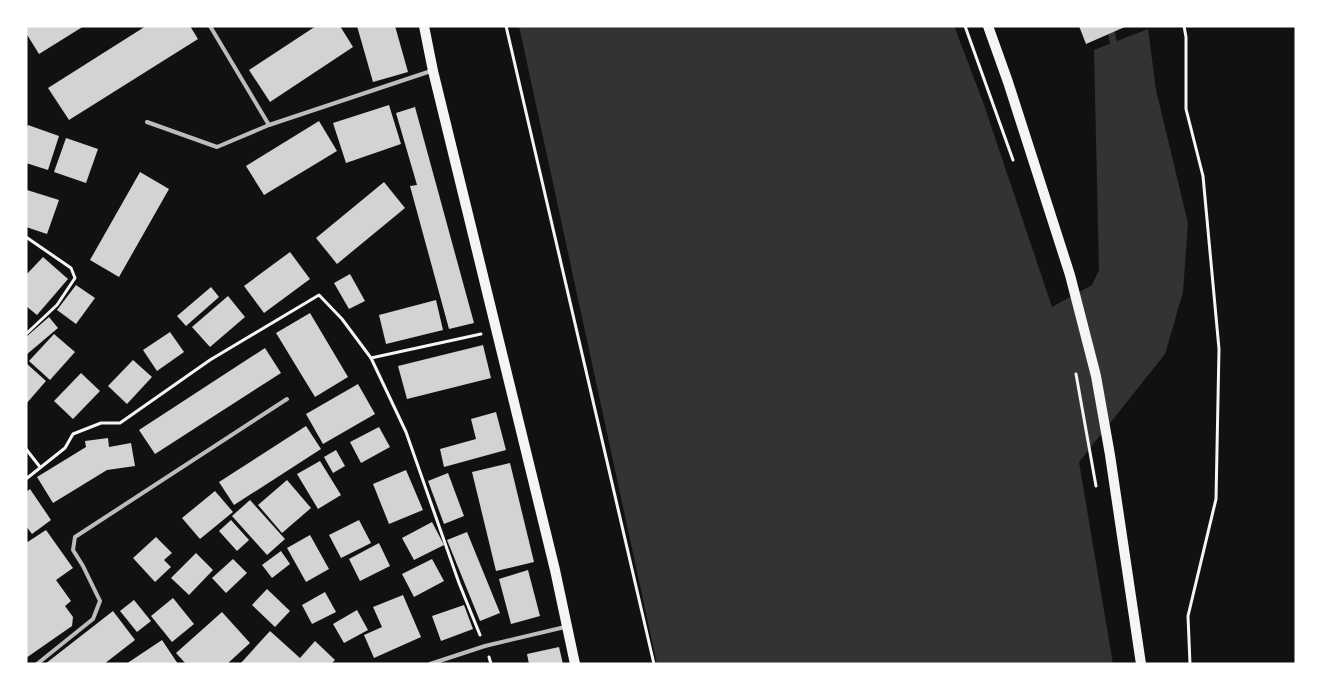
<svg xmlns="http://www.w3.org/2000/svg" width="1322" height="690" font-family="'Roboto Condensed',sans-serif">
  <style>
    .water { fill: #333 }
    .lines { fill: none; stroke-linecap: round; stroke-linejoin: round }
    .stream { stroke: #333; stroke-width: 7 }
    .building { fill: #d3d3d3 }
    .path { stroke: #f5f5f5; stroke-width: 3 }
    .service { stroke: #bcbcbc; stroke-width: 4 }
    .secondary { stroke: #f5f5f5; stroke-width: 10 }
  </style>
  <rect width="100%" height="100%" fill="#111"/>
  <path class="water" d="M519,26H954L983,102L1052,307L1092,285L1099,270L1094,50L1148,29L1156,90L1188,223L1183,292L1165,354L1079,462L1113,664H657Z"/>
  <g class="lines">
    <path class="stream" d="M1110,26L1115,50"/>
  </g>
  <g class="building">
    <path d="M26,26H84L39,54L26,33Z"/>
    <path d="M146,26H190L198,39L69,120L48,88Z"/>
    <path d="M316,26H340L353,47L270,102L249,70Z"/>
    <path d="M357,26H395L408,72L373,82Z"/>
    <path d="M1079,26H1127L1086,44Z"/>
    <path d="M389,105L401,144L346,163L333,123Z"/>
    <path d="M415,107L474,323L449,329L410,186L417,185L396,113Z"/>
    <path d="M319,121L337,151L264,195L246,166Z"/>
    <path d="M28,125L59,136L48,170L26,163V129Z"/>
    <path d="M66,138L98,149L86,183L54,172Z"/>
    <path d="M140,172L169,189L119,277L90,260Z"/>
    <path d="M384,182L405,208L337,264L316,238Z"/>
    <path d="M27,190L59,200L47,234L26,227Z"/>
    <path d="M290,252L310,279L264,313L244,286Z"/>
    <path d="M43,257L68,279L37,315L26,306V275Z"/>
    <path d="M350,274L365,301L349,309L334,283Z"/>
    <path d="M76,285L95,298L76,324L57,310Z"/>
    <path d="M211,287L219,297L186,326L177,316Z"/>
    <path d="M228,296L245,317L210,347L192,327Z"/>
    <path d="M436,300L443,330L386,344L379,315Z"/>
    <path d="M310,313L348,377L315,397L276,333Z"/>
    <path d="M49,317L58,328L26,355V337Z"/>
    <path d="M170,332L184,352L157,371L143,350Z"/>
    <path d="M54,334L75,352L50,380L29,361Z"/>
    <path d="M483,345L491,378L407,399L398,366Z"/>
    <path d="M265,348L281,373L155,454L139,430Z"/>
    <path d="M133,360L152,377L127,404L108,386Z"/>
    <path d="M26,363L46,381L26,404Z"/>
    <path d="M81,373L100,391L73,419L54,401Z"/>
    <path d="M358,384L375,414L323,444L306,414Z"/>
    <path d="M496,412L506,450L444,467L440,449L476,439L471,419Z"/>
    <path d="M306,426L321,449L234,505L219,482Z"/>
    <path d="M379,427L390,447L361,463L350,442Z"/>
    <path d="M108,438L109,447L131,443L135,466L107,470L53,503L37,477L86,447L85,441Z"/>
    <path d="M336,450L345,466L333,473L324,457Z"/>
    <path d="M320,461L341,495L318,509L297,474Z"/>
    <path d="M510,463L534,562L496,571L472,472Z"/>
    <path d="M406,470L423,510L389,524L373,484Z"/>
    <path d="M448,473L464,516L444,524L428,481Z"/>
    <path d="M287,480L311,508L282,533L258,505Z"/>
    <path d="M30,489L51,520L32,534L26,526V492Z"/>
    <path d="M215,491L233,512L200,539L182,518Z"/>
    <path d="M250,500L285,539L267,555L232,516Z"/>
    <path d="M231,520L249,540L237,551L219,531Z"/>
    <path d="M359,520L371,543L341,558L329,535Z"/>
    <path d="M432,522L444,545L414,560L402,538Z"/>
    <path d="M46,530L73,568L56,580L71,601L65,606L73,617L72,626L26,658V543Z"/>
    <path d="M467,532L500,613L480,621L447,540Z"/>
    <path d="M310,535L329,569L306,582L287,548Z"/>
    <path d="M156,537L172,553L164,560L171,567L155,582L133,558Z"/>
    <path d="M379,543L390,566L360,581L349,559Z"/>
    <path d="M281,551L290,564L272,578L262,565Z"/>
    <path d="M196,553L213,570L189,595L171,578Z"/>
    <path d="M233,559L247,573L226,593L212,578Z"/>
    <path d="M432,559L444,581L414,597L402,574Z"/>
    <path d="M528,570L540,616L511,624L499,579Z"/>
    <path d="M267,589L290,611L275,627L252,605Z"/>
    <path d="M325,592L336,612L312,624L302,605Z"/>
    <path d="M403,595L421,637L374,658L364,635L382,627L373,607Z"/>
    <path d="M173,598L194,624L172,642L151,616Z"/>
    <path d="M134,600L151,621L137,632L120,611Z"/>
    <path d="M464,605L473,629L441,641L432,616Z"/>
    <path d="M357,610L368,630L344,643L333,624Z"/>
    <path d="M113,611L135,640L104,664H45Z"/>
    <path d="M222,612L250,643L227,664H186L176,653Z"/>
    <path d="M270,631L300,658L315,641L335,660L331,664H240Z"/>
    <path d="M162,640L178,664H126Z"/>
    <path d="M559,647L563,664H529L527,654Z"/>
  </g>
  <g class="lines">
    <g class="path">
      <path d="M506,26L654,664"/>
      <path d="M965,26L1013,160"/>
      <path d="M1184,26L1186,37V109L1203,176L1219,349L1216,499L1188,616L1190,664"/>
      <path d="M26,237L71,268L75,278L57,305L26,334"/>
      <path d="M371,358L481,334"/>
      <path d="M1076,374L1096,486"/>
      <path d="M26,449L40,467"/>
      <path d="M26,479L65,448L73,434L101,423H120L210,360L319,295L342,319L371,358L406,432L459,583L480,635"/>
      <path d="M489,657L491,664"/>
    </g>
    <g class="service">
      <path d="M210,26L269,125L431,71"/>
      <path d="M147,122L217,147L269,125"/>
      <path d="M37,664L93,619L100,601L83,566L73,550L75,537L287,399"/>
      <path d="M430,664L485,646L565,627"/>
    </g>
    <g class="secondary">
      <path d="M424,26L433,71L555,570L575,664"/>
      <path d="M988,26L1008,82L1070,275L1096,376L1110,455L1141,664"/>
    </g>
  </g>
  <rect width="1322" height="690" fill="none" stroke="#ffffff" stroke-width="55"/>
</svg>
